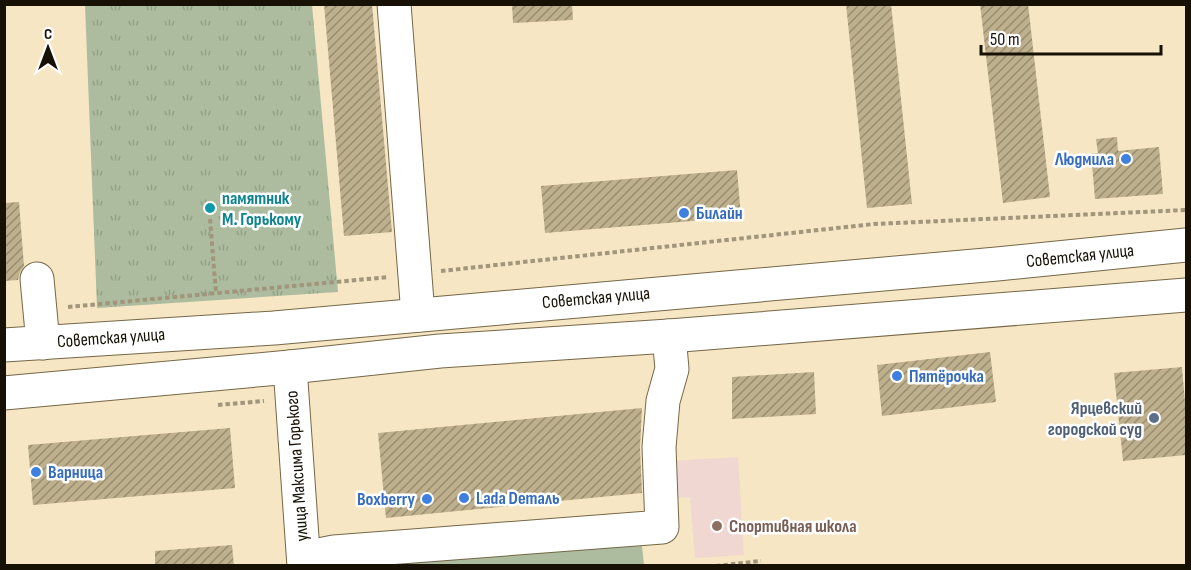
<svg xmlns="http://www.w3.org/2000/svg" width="1191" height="570" font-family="'Sofia Sans Condensed',sans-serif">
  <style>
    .education { fill: #f1d7d1 }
    .grass { fill: url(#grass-tufts) }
    .pitch { fill: #adbc9f }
    .building { fill: url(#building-hatch) }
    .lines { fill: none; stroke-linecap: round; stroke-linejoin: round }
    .minor-casing { stroke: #756747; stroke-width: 35 }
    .major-casing { stroke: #756747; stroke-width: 35 }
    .path { stroke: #a1957b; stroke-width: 4; stroke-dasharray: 4.5 3; stroke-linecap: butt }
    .minor { stroke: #fff; stroke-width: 33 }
    .major { stroke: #fff; stroke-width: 33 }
    .shop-dot { fill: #3f7fe0; stroke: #fff; stroke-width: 2 }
    .culture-dot { fill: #0f9aa8; stroke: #fff; stroke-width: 2 }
    .service-dot { fill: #5c6f8a; stroke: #fff; stroke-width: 2 }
    .education-dot { fill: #8d6e63; stroke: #fff; stroke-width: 2 }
    .labels { text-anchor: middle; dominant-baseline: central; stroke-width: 5; stroke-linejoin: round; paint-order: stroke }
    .shop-label { font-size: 18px; font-weight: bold; fill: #366cbe; stroke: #fff; text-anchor: start }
    .culture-label { font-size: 18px; font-weight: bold; fill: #0d838f; stroke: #fff; text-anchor: start }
    .street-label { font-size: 18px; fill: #161005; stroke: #fff }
    .service-label { font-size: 18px; font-weight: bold; fill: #4e5e75; stroke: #fff; text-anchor: end }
    .education-label { font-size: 18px; font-weight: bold; fill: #785e54; stroke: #fff; text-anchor: start }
  </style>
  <defs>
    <pattern id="grass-tufts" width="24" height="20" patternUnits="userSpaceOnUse" patternTransform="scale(1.5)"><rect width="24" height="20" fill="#adbc9f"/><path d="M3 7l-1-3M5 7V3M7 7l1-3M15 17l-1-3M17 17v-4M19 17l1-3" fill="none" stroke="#94a187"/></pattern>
    <pattern id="building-hatch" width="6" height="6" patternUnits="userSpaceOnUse" patternTransform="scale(1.5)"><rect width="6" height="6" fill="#beaf8d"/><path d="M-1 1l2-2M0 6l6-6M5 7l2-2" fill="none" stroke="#998d71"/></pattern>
  </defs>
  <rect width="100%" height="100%" fill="#f6e6c3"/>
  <path class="education" d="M738,457L744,555L695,558L690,497L673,498L671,461Z"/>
  <path class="grass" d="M85,5H312L338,292L97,308Z"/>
  <path class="pitch" d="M642,546L644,565L359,566V562Z"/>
  <g class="building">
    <path d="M324,4H372L392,232L344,236Z"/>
    <path d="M512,4H572L573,20L513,23Z"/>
    <path d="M846,4H891L912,204L867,208Z"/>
    <path d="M980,4H1028L1050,197L1003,203Z"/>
    <path d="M1117,137L1118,151L1159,147L1163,194L1095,199L1091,153H1098L1096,139Z"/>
    <path d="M737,170L741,217L545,233L541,186Z"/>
    <path d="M19,202L24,266L20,272L18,280L4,281V203Z"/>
    <path d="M990,352L996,402L882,416L877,365Z"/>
    <path d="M1182,367L1186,414V455L1123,461L1114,373Z"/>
    <path d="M814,372L816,414L732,419V377Z"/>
    <path d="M642,408L640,448L642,493L386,518L378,433Z"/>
    <path d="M230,428L235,488L33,505L28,445Z"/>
    <path d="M232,545L234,566H155V551Z"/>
  </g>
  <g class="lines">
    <g class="minor-casing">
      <g id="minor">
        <path d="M394,4L418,315"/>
        <path d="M37,279L43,343"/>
        <path d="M290,367L304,566"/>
        <path d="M304,558L334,552L662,527L659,447L663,401L672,369L669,336"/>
      </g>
    </g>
    <g class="major-casing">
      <g id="major">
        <path d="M4,345L274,328L997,264L1186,245"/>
        <path d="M4,393L290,367L440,351L669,336L1186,295"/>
      </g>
    </g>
    <g class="path">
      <path d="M210,219L216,293"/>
      <path d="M441,271L874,224L1186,210"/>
      <path d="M68,307L389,277"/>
      <path d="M218,405L264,401"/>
      <path d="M716,566L761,561"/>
    </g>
    <use href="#minor" class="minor"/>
    <use href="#major" class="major"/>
  </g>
  <g class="shop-dot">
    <circle cx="1126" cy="159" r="6"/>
    <circle cx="684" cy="213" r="6"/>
    <circle cx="897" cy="376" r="6"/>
    <circle cx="36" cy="472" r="6"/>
    <circle cx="464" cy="498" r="6"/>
    <circle cx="427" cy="499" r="6"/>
  </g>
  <circle class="culture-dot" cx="210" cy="208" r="6"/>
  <circle class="service-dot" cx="1154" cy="418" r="6"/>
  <circle class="education-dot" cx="717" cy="526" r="6"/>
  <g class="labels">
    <g class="shop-label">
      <text x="1114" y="159" text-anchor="end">Людмила</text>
      <text x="696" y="213">Билайн</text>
      <text x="909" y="376">Пятёрочка</text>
      <text x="48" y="472">Варница</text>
      <text x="476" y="498">Lada Dеталь</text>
      <text x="415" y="499" text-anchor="end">Boxberry</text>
    </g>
    <g class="culture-label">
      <text x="222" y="198">памятник<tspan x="222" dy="21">М. Горькому</tspan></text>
    </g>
    <g class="street-label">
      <text transform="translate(1080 256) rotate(-6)">Советская улица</text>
      <text transform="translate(596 298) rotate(-5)">Советская улица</text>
      <text transform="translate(111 338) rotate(-4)">Советская улица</text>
      <text transform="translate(297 466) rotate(-94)">улица Максима Горького</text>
    </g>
    <g class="service-label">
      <text x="1142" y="408">Ярцевский<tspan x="1142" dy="21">городской суд</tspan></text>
    </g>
    <g class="education-label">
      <text x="729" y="526">Спортивная школа</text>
    </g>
  </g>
  <rect width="1191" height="570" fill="none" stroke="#161005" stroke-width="12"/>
  <g transform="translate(48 48)" stroke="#ffffff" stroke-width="4.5" paint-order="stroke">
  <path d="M0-4.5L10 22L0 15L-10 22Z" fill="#161005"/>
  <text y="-9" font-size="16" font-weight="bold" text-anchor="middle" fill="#161005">С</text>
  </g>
  <path d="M981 45v9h180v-9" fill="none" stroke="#161005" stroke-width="3"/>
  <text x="990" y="45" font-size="18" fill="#161005" stroke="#ffffff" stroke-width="4.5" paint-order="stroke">50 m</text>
</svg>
